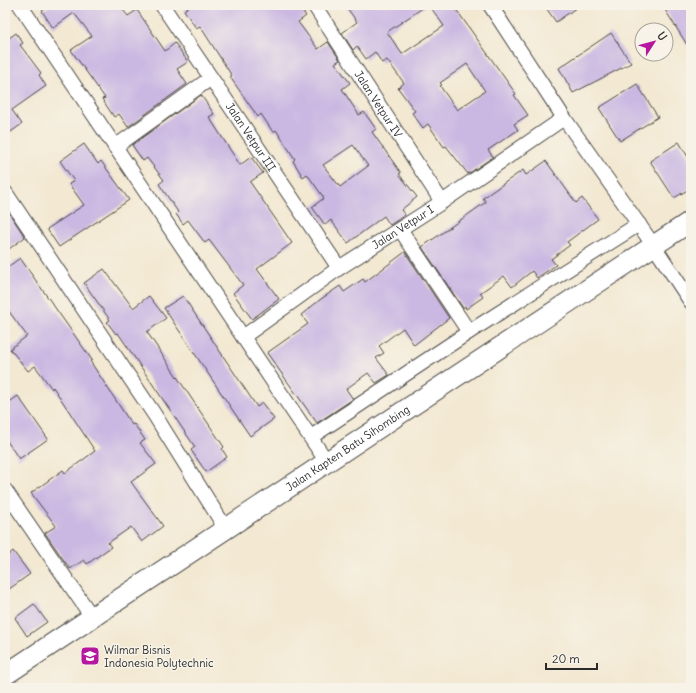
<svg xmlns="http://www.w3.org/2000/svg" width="696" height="693" font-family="Delius,sans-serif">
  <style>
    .building { fill: #cbb8e2; fill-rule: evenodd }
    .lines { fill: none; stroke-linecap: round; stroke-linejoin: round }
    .street-casing { stroke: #494744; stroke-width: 16 }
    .secondary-casing { stroke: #494744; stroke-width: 22 }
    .street { stroke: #fff; stroke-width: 14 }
    .secondary { stroke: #fff; stroke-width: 20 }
    .labels { text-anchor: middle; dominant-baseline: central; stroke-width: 3; stroke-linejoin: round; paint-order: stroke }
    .street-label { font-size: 11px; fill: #2b2b2b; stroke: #f7f3e8 }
    .poi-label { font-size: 11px; fill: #2b2b2b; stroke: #f7f3e8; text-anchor: start }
  </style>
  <rect width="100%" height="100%" fill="#f7f3e8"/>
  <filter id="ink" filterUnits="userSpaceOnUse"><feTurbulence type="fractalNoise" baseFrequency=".025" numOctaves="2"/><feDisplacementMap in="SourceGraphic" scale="8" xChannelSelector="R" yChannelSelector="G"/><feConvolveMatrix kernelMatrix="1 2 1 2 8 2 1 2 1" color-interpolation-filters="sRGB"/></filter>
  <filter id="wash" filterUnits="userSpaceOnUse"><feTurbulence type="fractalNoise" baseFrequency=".012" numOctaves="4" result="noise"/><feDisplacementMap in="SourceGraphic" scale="16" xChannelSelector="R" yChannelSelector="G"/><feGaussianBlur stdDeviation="0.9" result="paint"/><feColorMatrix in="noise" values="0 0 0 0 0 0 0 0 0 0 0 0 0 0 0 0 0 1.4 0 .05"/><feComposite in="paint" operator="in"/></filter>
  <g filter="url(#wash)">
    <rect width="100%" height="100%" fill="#f3e8d1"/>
    <g id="blocks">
      <g class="building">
        <path d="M51,5H119L128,16L137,10L165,51L175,43L188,62L177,69L187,84L128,127L119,114L114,117L102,99L105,98L71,50L92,36L74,13L53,28L42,11Z"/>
        <path d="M191,5H298L306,16L298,22L318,49L328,42L340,60L335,63L350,83L342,89L359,115L364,112L376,129L372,132L401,173L399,174L417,197L401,210L405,215L390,225L384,216L348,243L331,220L325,225L312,207L324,198L307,174L303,177L293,161L295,159L276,130L273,132L261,114L258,117L230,77L232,76L200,26L196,28L184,10ZM353,145L368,166L340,187L323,165Z"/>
        <path d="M345,5H427L387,32L402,54L444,26L429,5H453L516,94L514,95L528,115L514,124L518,130L488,150L493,157L468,174L446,146L444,147L428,124L423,128L412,113L415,111L398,88L404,83L387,60L382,63L375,52L366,59L357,46L353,50L342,33L357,22ZM467,64L485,91L457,110L440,86L442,85L440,83Z"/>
        <path d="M544,5H580L556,22Z"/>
        <path d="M662,5H691V51Z"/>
        <path d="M16,33L23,43L20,45L41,73L39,75L46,86L12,110L22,124L5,136V41Z"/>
        <path d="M611,33L631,63L573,93L559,68Z"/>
        <path d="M637,84L658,117L620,141L599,108Z"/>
        <path d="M201,95L214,114L209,117L240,165L251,157L263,173L250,182L292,243L257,269L279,299L252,319L233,293L243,285L209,240L205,243L188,220L183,224L176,214L178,212L159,184L164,180L147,158L143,161L132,145Z"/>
        <path d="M679,142L691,162V188L674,198L650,161Z"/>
        <path d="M84,144L98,164L101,161L129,200L59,247L47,229L84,205L69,184L74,181L60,161Z"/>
        <path d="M546,161L576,203L582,198L598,219L567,242L570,245L551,259L556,265L537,278L532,271L512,287L504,276L480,293L483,297L466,309L465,306L463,308L422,247L486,202L483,198L523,170L526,175Z"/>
        <path d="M5,207L25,237L5,252Z"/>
        <path d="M405,252L449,318L414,345L403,328L379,346L384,353L376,358L389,375L376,383L368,373L346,389L353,399L317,423L267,353L308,324L301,315L321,299L340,286L344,292L363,279L365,282Z"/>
        <path d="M20,258L92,360L90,361L132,425L134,424L145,440L140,443L156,464L131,482L163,526L142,542L131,527L108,543L111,547L87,564L84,560L70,569L45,533L56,526L31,493L63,470L65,473L95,451L53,387L52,389L35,366L28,371L10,349L27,336L5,306V269Z"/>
        <path d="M104,269L133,308L149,296L166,318L147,332L224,447L222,449L227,457L206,472L191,450L195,447L118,333L116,334L107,322L110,320L84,283Z"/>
        <path d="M183,296L257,407L262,403L274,419L250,436L164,308Z"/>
        <path d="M18,396L48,439L19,459L5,438V405Z"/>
        <path d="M13,551L30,574L5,592V558Z"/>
        <path d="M34,604L47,622L27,636L15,618Z"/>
      </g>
    </g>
  </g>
  <g filter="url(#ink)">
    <use href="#blocks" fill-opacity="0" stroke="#494744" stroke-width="1"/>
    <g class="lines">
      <g class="street-casing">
        <g id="street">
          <path d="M20,5L327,462"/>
          <path id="s1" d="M162,5L339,268"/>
          <path id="s2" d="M314,5L442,202"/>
          <path d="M490,5L564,118L654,246L691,302"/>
          <path d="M115,147L211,78"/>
          <path d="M5,192L154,414L226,529"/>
          <path d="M400,229L469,332"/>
          <path id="s3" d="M243,337L339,268L442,202L564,118"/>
          <path d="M311,437L469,332L639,224"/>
          <path d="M5,490L92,617"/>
        </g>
      </g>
      <g class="secondary-casing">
        <g id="secondary">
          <path id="s4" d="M5,675L691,221"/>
        </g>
      </g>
      <use href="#street" class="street"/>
      <use href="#secondary" class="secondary"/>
    </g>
  </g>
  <defs>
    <g id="university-square" transform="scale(1)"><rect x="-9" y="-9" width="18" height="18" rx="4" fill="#b5179e" stroke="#f7f3e8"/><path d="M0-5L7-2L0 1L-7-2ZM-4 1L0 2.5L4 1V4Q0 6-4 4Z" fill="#fff"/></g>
  </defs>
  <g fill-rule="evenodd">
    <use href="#university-square" x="90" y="656"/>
  </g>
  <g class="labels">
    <g class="street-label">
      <text stroke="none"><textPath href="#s2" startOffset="118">Jalan Vetpur IV</textPath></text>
      <text stroke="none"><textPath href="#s1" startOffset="159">Jalan Vetpur III</textPath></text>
      <text stroke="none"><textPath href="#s3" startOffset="194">Jalan Vetpur I</textPath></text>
      <text stroke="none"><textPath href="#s4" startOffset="411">Jalan Kapten Batu Sihombing</textPath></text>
    </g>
    <g class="poi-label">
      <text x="104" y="650">Wilmar Bisnis<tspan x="104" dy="13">Indonesia Polytechnic</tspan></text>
    </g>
  </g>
  <rect width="696" height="693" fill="none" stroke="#f7f3e8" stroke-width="20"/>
  <g transform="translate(654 42) rotate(54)"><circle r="19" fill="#f7f3e8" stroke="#a5a39c"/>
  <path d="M0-3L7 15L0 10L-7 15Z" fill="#b5179e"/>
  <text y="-6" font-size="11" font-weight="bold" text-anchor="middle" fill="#2b2b2b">U</text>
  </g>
  <path d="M546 663v6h51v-6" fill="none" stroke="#2b2b2b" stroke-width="2"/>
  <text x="552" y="663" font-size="12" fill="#2b2b2b" stroke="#f7f3e8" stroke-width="3" paint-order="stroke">20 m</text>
</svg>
